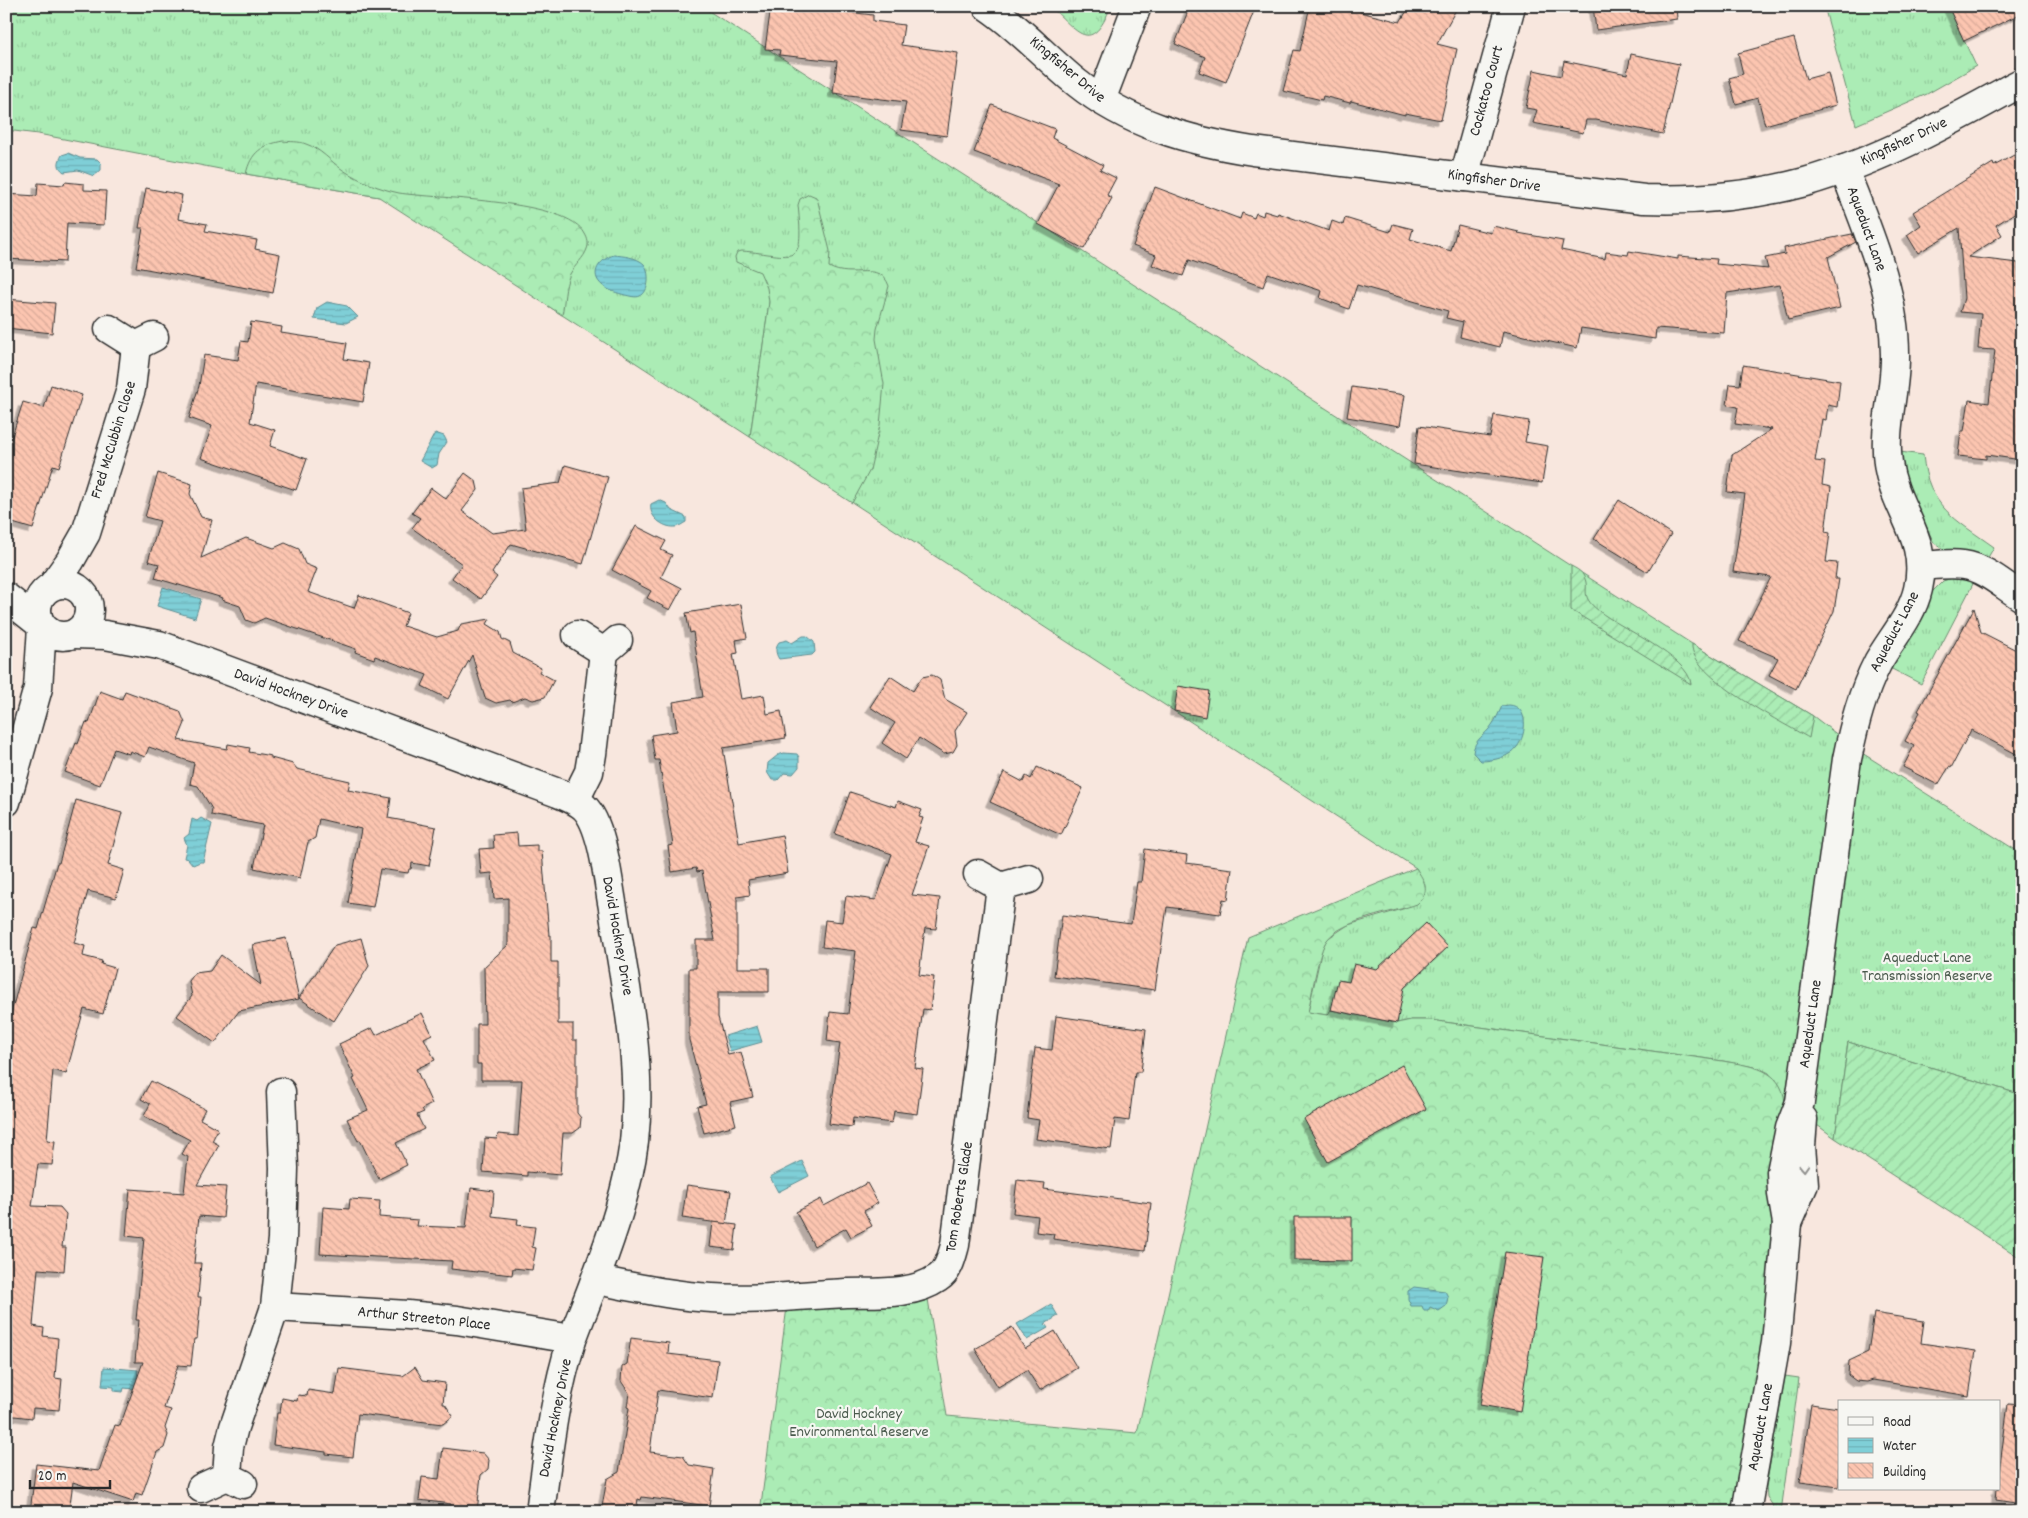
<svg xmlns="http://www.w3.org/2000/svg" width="2028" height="1518" font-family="Dekko,sans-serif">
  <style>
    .grass { fill: url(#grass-tufts); stroke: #6b8c70 }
    .forest { fill: url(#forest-crowns); stroke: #6b8c70 }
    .garden { fill: url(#garden-furrows); stroke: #6b8c70 }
    .water { fill: url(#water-rules); stroke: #5d8d92 }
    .building { fill: url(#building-back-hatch); stroke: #2b2b2b; filter: url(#shadow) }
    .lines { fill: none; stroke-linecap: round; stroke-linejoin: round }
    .street-casing { stroke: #2b2b2b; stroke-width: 31 }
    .street { stroke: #f6f6f2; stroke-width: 28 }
    .oneway { stroke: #90908e }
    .labels { text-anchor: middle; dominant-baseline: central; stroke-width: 4.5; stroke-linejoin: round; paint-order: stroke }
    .street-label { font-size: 16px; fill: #2b2b2b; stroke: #f6f6f2 }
    .park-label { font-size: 16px; fill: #4b5b4e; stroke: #f6f6f2 }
  </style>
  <defs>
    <pattern id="grass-tufts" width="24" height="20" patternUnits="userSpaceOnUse" patternTransform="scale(1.25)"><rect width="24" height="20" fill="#abecb5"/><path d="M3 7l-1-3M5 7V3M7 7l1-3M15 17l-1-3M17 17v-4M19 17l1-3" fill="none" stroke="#93cb9c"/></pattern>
    <pattern id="forest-crowns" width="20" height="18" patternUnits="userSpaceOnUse" patternTransform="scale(1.25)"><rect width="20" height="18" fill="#abecb5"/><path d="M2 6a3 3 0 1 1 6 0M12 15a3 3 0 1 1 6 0" fill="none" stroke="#93cb9c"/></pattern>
    <pattern id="garden-furrows" width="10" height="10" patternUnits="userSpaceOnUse" patternTransform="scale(1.25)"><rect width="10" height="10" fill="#abecb5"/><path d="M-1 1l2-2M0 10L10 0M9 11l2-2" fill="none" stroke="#93cb9c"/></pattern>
    <pattern id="water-rules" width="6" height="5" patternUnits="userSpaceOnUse" patternTransform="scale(1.25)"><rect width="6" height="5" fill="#7fcfd7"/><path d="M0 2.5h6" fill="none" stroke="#6eb2b9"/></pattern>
    <pattern id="building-back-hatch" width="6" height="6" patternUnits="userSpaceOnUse" patternTransform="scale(1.25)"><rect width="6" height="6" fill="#fcc5b0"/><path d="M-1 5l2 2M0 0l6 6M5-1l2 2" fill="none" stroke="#d8a998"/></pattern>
    <filter id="shadow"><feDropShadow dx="-4.5" dy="4.5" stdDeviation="0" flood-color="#0004"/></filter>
  </defs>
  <rect width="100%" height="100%" fill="#f8e7de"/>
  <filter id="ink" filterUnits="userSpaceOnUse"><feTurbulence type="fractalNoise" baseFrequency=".02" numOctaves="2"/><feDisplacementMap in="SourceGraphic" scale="10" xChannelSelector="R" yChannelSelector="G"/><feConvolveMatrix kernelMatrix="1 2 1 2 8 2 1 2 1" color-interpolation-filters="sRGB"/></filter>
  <g filter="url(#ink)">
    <g class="grass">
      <path d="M6,6H701L1692,644L1813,716L1839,736L1785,1102L1769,1073L1759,1068L1723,1061L1430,1020H1411L1397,1023L1332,1010L1327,1015L1308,1012L1322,949L1327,939L1348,925L1406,908L1425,887L1416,868L850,501L774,267L750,437L542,302L553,227L246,174L38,134L6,130Z"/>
      <path d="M1050,6H1111C1091,56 1078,32 1050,6Z"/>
      <path d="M1824,6H1948L1976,66L1927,94L1856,125Z"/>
      <path d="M1900,452L1923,455C1928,507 1955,519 1994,547L1986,561L1948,552L1934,543L1905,481Z"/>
      <path d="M1955,577L1975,580L1921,684L1890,668L1932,592L1943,581Z"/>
      <path d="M1862,753L2022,854V1095L1848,1042L1835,1138L1810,1120Z"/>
      <path d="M1785,1376L1799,1378L1781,1512H1777L1767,1497L1766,1487Z"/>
    </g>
    <g class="forest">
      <path d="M283,141C290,142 299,141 306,144C321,149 330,161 343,170C360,181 380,189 399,193C437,199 568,199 585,234C588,239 589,244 587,249C584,258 575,265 570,274C564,288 565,301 562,315L379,197L246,174C251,152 262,145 283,141Z"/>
      <path d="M809,194L816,197L818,202L830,251L829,267C852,280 880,260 889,286L877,329L876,339L884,384L880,425L870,470L852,503L750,437L769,302L767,288L760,272L736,262L735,257L737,252L742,251C794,255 805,271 798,205L800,199Z"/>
      <path d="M1416,868C1425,882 1431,891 1417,904C1393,913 1343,919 1327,940C1318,952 1312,995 1308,1012L1327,1015L1331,1010L1397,1023L1411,1020H1430L1723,1061C1751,1066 1781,1068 1785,1102L1774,1221L1768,1313L1733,1512H760L787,1307L928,1299L947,1416L1137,1433L1248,937Z"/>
    </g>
    <g class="garden">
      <path d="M1571,566C1575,568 1581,571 1583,575C1592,589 1577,594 1599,611C1620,628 1689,657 1691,684L1571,610Z"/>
      <path d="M1692,644L1813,716L1809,738C1783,723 1689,676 1692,644Z"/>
      <path d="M1848,1042L2022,1095V1259L1835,1138Z"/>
    </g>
    <g class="water">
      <path d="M68,153L80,158L97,159L101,163V170L94,176L78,170L64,172C57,167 58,162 62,155Z"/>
      <path d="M614,255C623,256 637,257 644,264C650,271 650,292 640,296C636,298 630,296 625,295C618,293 609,291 603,286C588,274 600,259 614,255Z"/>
      <path d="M327,302L347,306L358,317L346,323L314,319L317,308Z"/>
      <path d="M435,433L444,436L447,442L439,454L437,465L432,468L420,461Z"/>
      <path d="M659,500L666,503L671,510L686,517V522C682,524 679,527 675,527C663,528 648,516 651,504Z"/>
      <path d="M163,587L201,599L195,618L157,606Z"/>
      <path d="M803,636H807L814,642L815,652L812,655L779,659C775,653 775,647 779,642L787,640L792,643Z"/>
      <path d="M1509,705C1529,706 1527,734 1517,747C1510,757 1493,761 1481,761L1473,753C1474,739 1485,736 1492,725C1496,719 1499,713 1502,706Z"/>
      <path d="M784,753L797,754L799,757V767L793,774L784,773L778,780H772L767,772L768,763L778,755Z"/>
      <path d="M201,818L212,824L203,862H200L193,865L188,859L184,858L187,845L184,838L189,834L192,819L197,821Z"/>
      <path d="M757,1026L762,1042L730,1051L725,1036Z"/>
      <path d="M802,1161L809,1176L778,1192L770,1177Z"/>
      <path d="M1414,1287L1445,1291L1448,1297L1446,1306L1439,1311L1430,1307L1428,1311H1424L1422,1306H1411L1408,1299V1291Z"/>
      <path d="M1051,1304L1058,1316L1045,1324L1048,1328L1027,1340L1017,1324Z"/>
      <path d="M104,1367L138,1370L136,1387L134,1389L124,1388L123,1392L114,1391V1387L102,1386Z"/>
    </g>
    <g class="building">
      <path d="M771,6H822V9L873,15V21L904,25L901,45L958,53L947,136L901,130L906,102L833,93L837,61L779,55L780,50L765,49Z"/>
      <path d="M1190,6H1256L1226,82L1199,72L1205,57L1175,44Z"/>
      <path d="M1310,6H1361L1360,12L1400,22L1410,6H1458L1437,44L1457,49L1441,120L1405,113V115L1351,101L1350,103L1323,96L1322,100L1283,91L1294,50L1300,51Z"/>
      <path d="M1593,6H1676L1677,19L1596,30Z"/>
      <path d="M1948,6H2022V13L1964,41Z"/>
      <path d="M1794,38L1806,79L1828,73L1836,105L1765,125L1758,98L1736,104L1729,78L1743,74L1738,53Z"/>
      <path d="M1631,54L1679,64L1663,134L1596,120H1586L1583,133L1533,123L1537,110L1526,108L1534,70L1561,76L1564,61L1627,74Z"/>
      <path d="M992,105L1055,129L1052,138L1103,165L1100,170L1116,178L1107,195L1112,198L1084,249L1038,224L1059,184L974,152Z"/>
      <path d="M2014,155L2022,168V208L1996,225L2002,235L1968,257L2018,263L2019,288H2022V460L1986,455V459L1958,456L1961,431H1964L1969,400L1989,403L1995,350L1978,349L1981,314L1960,312L1964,298L1959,228L1918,253L1907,235L1921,225L1913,212L1993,163L1994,166Z"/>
      <path d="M65,182L84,184V190L106,191L104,225L67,223L65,262L6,259V194L37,196L38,183L64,185Z"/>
      <path d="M1155,187L1240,219L1242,213L1254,218L1256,213L1263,216L1264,211L1277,215L1278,213L1329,231L1332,221L1343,225L1345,218L1390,232L1393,224L1413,229L1410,239L1451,251L1458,225L1491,233L1493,226L1519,232L1518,233L1563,241L1561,250L1605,259L1606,252L1628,255L1629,251L1678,259V256L1717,259L1716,264L1768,269L1765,258L1785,254L1784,248L1852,234L1856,242L1828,257L1840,308L1788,320L1780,285L1727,293L1724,333L1656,328L1655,339L1581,328L1577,348L1503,331L1500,347L1460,337L1463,322L1446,318L1448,311L1357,285L1349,309L1320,298L1322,291L1268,273L1263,287L1189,260L1183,276L1152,265L1156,255L1133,246Z"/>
      <path d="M146,188L182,195L178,219L207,224L205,231L257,240L255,249L280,254L273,293L136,267L143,228H139Z"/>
      <path d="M6,299L55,303L52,333L6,328Z"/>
      <path d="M251,322L282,327L281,333L347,343L344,359L369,363L363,402L256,384L250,422L275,430L270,446L307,459L296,490L201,458L212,426L189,418L199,386L204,355L238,360L241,341L248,342Z"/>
      <path d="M1743,365L1840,381L1837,407L1828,405L1826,420L1822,419L1815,461L1825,462L1822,485L1831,487L1825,532L1830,533L1826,562L1837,563L1835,579H1839L1834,611L1796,689L1769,675L1778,658L1739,641L1771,577L1733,572L1745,494L1727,492L1732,455L1772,429L1735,424L1738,407L1727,405L1730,384L1740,385Z"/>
      <path d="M51,385L82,395L59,467L53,465L33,529L6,521V455L23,402L44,408Z"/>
      <path d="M1352,387L1405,395L1400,426L1347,417Z"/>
      <path d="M1494,415L1529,421L1525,442L1548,446L1542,483L1414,464L1419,426L1490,437Z"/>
      <path d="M565,465L608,477L583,564L511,544L492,573L497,577L481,599L452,578L462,564L412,528L420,518L412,513L431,488L446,499L465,473L476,481L478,490L462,511L492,533L526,529L521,488L560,483Z"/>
      <path d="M158,473L192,484L190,494L201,517L212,520L201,558L246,538L274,548L285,543L299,549L305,564L317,569L308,592L354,608L359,595L408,613L403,626L437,637L458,631L461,624L490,619L487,624L500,632L502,639L510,643L513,653L541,668L539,672L554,680L545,697L533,700L525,697L512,702L510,700L496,703L485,698L472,655L448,699L422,686L427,675L375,656L374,659L355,652L356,649L265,618L254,623L246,620L240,606L222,600L223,598L155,578L159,564L148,561L160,521L145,517Z"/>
      <path d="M1619,500L1671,534L1648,572L1594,539Z"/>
      <path d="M636,526L666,541L661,550L672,555L661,577L682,588L670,610L647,598L651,591L612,570Z"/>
      <path d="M741,604L747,638L736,640L738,653L733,654L741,699L764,695L767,714L781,711L786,738L723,748L739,843L782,835L788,873L748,880L750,895L737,897V968H769V992H718V1017L728,1055L741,1052L753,1097L730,1102L736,1125L704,1133L697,1106L706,1104L689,1040V968H696V940H715L702,871L697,872L696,868L672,872L668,846L673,845L659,760H655L651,735L677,731L673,702L703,697L693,632L690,633L686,613Z"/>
      <path d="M1974,608L1981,632L2022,653V757L1971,730L1951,768L1949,767L1938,785L1903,767L1914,746L1905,741L1920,712L1918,711Z"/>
      <path d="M932,675L940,680L945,699L967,712L955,731L957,745L953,752L944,754L919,738L906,759L882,743L895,723L870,707L890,676L913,691L922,677Z"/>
      <path d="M1178,686L1209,691L1205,717L1174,711Z"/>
      <path d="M100,691L122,699L125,691L180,711L185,723L178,740L227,749L228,744L250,748L249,752L271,756V758L293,764L297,769L350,781L348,790L391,798L388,818L436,827L429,866L412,863L411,869H409L408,873L380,869L373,907L348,903L361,829L319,819L315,838L308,842L300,878L254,868L263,825L211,815L212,809L198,786L190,784L194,763L149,747L145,757L130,751L129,754L114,749L100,785L65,772L76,743L78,744L86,722L89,723Z"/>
      <path d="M1037,767L1083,788L1061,835L990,802L1004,772L1023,782L1026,776L1031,779Z"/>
      <path d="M850,792L896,807L898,801L922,810L919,817L923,818L915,842L929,846L912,895L940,898L936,929L925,928L919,975L934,977L930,1010L923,1009L915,1068L923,1069L917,1114L894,1111L892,1123L853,1118L852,1127L829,1124L840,1043L827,1041L830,1012L848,1014L856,951L822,947L825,920L842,922L846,896L876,900L892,854L835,834Z"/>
      <path d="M76,800L122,813L108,865L124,870L116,898L88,891L74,943L85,946L83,956L102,961L101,964L115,968L103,1014L84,1009L66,1074L53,1070L47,1140L55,1141L52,1165L38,1164L32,1206L60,1207L66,1214L62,1247H66L64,1271L38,1269L33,1326L44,1328L43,1336L58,1338L55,1378L62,1379L59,1410L33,1408L32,1418L6,1415V1032L34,928L38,929L57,863H59Z"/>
      <path d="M517,833L518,846L537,845V851H542L549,935H551V962H558V1024H573V1040H577V1113L581,1118L580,1128L573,1133H563L560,1175L527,1172V1176L483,1172L485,1138L497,1139L498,1134L518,1136L522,1080H481V1064H477V1024H485L484,967L508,945V898L494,899L492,873L481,874L479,849L494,848L493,835Z"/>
      <path d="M1145,849L1187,855L1186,863L1232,869L1228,900L1223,899L1220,914L1167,907L1155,990L1054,976L1062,915L1131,924L1137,882H1141Z"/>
      <path d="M1426,923L1448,947L1404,988L1397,1023L1331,1010L1338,980L1349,982L1354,964L1377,969Z"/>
      <path d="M286,938L299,999L239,1011L215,1043L177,1016L192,996L189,981L195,973L210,971L221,955L261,985L253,945Z"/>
      <path d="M361,938L369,966L334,1021L299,998L335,945Z"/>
      <path d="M422,1013L432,1034L424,1038L435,1060L416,1069L432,1104L422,1109L424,1112L417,1115L424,1129L396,1143L407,1165L379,1179L360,1140L358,1141L347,1119L368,1110L353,1079L355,1078L339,1044L372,1028L376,1035Z"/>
      <path d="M1056,1016L1146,1029L1141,1072H1135L1129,1121L1115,1119L1111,1149L1036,1139L1039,1120L1027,1118L1035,1048L1052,1050Z"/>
      <path d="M1402,1065L1426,1109L1328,1162L1304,1119Z"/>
      <path d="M151,1081L205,1109L200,1119L218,1129L212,1141L219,1145L197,1185L226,1187L223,1218L199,1216L194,1263H201L198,1297H201L197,1339H194L191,1366L178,1365L164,1408L171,1410L165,1428L168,1435L164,1448L157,1452L142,1495L136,1493L133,1502L73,1482L69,1512H30L36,1464L99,1471L115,1425L120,1426L143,1362H135L139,1320H136L144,1238L126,1236L130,1189L184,1193L188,1157L182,1154L190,1140L144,1116L150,1104L141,1099Z"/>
      <path d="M1017,1180L1045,1183L1044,1189L1151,1203L1145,1251L1053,1239L1054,1234L1036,1232L1038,1216L1013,1213Z"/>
      <path d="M867,1183L878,1203L864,1211L872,1226L851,1237L846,1228L814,1246L796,1212L821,1199L824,1206Z"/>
      <path d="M687,1185L731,1191L726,1224L682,1218Z"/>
      <path d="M471,1188L494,1191L492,1216L518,1219L517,1225L535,1227L532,1247L536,1248L532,1270L513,1268L512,1275L477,1271V1272L451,1269L452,1261L320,1254L323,1207L349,1209L350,1199L380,1201L379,1217L418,1220L417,1226L466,1228Z"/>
      <path d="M1294,1217H1352V1261L1294,1260Z"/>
      <path d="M713,1222L737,1225L734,1250L710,1247Z"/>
      <path d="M1505,1252L1544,1257L1520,1412L1480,1405Z"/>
      <path d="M1874,1313L1924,1321L1921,1343L1976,1351L1969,1396L1873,1380L1867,1382L1856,1381L1848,1375L1849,1361L1868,1352Z"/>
      <path d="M1012,1327L1025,1349L1055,1331L1077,1368L1040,1390L1027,1370L998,1387L975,1349Z"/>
      <path d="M631,1338L669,1343L668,1354L718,1360L713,1398L658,1390L650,1452L683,1456L689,1465L714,1469L709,1506L642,1497L641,1500L638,1499L636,1512H601L607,1479L619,1472L629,1408L627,1407L629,1393L621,1381L622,1367L627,1364Z"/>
      <path d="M415,1367L423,1380L445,1383L443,1404H445L453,1416L443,1424L358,1414L353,1457L326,1454V1452L273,1445L277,1413H280L282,1398L297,1401L298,1395L307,1396L308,1390L335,1394L339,1368L403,1376Z"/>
      <path d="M1811,1404L1839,1408V1487L1800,1482Z"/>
      <path d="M2008,1404L2022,1405V1501H2016L2015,1503L1996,1500L1997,1489H1999V1473Z"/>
      <path d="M443,1448L483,1453L489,1460L488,1469L481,1475L477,1512H450L451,1504L419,1500L422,1477L439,1479Z"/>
    </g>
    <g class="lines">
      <g class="street-casing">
        <g id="street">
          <path d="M987,6C1020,28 1046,58 1077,83C1128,124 1189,141 1253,151L1644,199C1698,201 1753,196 1805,182C1882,160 1953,120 2022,82"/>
          <path d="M1101,100L1137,6"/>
          <path d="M1464,177L1511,6"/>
          <path d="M109,329L136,346L154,337"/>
          <path d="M1921,566C1935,565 1950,563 1964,565C1985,568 2004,586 2022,597"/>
          <circle cx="63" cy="610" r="26"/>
          <path d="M52,586L70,561L86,533L131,389L136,346"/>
          <path d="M6,597L40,624"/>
          <path d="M74,634L105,635L159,645L558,793C567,797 576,800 584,807C603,825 608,882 613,908C625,985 643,1063 634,1142C628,1189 612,1235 595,1280C588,1300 579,1320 572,1340C554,1396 548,1454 540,1512"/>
          <path d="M577,635L604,652L618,640"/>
          <path d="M575,800L589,772L592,754L604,652"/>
          <path d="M6,802L38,688L42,627"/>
          <path d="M978,874L1001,887L1029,879"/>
          <path d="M1787,1223L1804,1184L1801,1146L1803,1119"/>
          <path d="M596,1280C634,1287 673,1296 712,1298C756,1301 801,1295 846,1293C875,1292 912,1296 938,1278C949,1271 952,1256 955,1245L1001,887"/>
          <path d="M275,1307L408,1315L457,1320L572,1339"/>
          <path d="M227,1476L229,1447L234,1427L275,1307L282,1239L284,1168L281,1092"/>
          <path d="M201,1488L227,1476L243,1484"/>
          <path d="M1746,1512L1776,1343L1787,1223L1782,1194L1781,1172L1790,1128L1800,1102L1847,759C1854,725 1862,693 1878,662C1891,639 1912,616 1918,589C1930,538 1894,510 1888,463C1883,428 1895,393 1895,358C1896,292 1867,229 1844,169"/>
        </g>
      </g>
      <use href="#street" class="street"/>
    </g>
    <defs><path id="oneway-chevron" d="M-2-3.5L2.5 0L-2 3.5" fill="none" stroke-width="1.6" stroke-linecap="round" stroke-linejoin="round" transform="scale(1.25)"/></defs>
    <use class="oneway" href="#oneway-chevron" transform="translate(1804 1168) rotate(87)"/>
  </g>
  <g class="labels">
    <g class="street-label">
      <text transform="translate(1067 70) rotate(40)">Kingfisher Drive</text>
      <text transform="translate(1487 91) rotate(-75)">Cockatoo Court</text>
      <text transform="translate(1904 142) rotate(-25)">Kingfisher Drive</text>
      <text transform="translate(1494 181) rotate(8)">Kingfisher Drive</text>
      <text transform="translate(1866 229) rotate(70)">Aqueduct Lane</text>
      <text transform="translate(114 440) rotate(-73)">Fred McCubbin Close</text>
      <text transform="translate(1895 632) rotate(-62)">Aqueduct Lane</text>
      <text transform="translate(291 694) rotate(20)">David Hockney Drive</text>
      <text transform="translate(617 936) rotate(80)">David Hockney Drive</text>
      <text transform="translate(1811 1024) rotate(-82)">Aqueduct Lane</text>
      <text transform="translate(960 1197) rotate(-81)">Tom Roberts Glade</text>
      <text transform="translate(424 1319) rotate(6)">Arthur Streeton Place</text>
      <text transform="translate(556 1418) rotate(-79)">David Hockney Drive</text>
      <text transform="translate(1761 1427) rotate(-80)">Aqueduct Lane</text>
    </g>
    <g class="park-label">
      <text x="1927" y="958">Aqueduct Lane<tspan x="1927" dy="18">Transmission Reserve</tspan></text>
      <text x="859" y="1414">David Hockney<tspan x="859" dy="18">Environmental Reserve</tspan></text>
    </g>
  </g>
  <rect width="2028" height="1518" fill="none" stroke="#f6f6f2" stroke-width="25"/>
  <rect x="12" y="12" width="2003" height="1493" fill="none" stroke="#2b2b2b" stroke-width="2" filter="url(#ink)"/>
  <rect x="1838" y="1400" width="162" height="90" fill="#f6f6f2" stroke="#a5a5a2"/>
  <rect x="1848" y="1417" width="25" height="8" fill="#f6f6f2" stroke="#a5a5a2"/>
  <text x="1883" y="1426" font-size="15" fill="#2b2b2b">Road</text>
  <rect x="1848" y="1438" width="25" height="15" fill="url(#water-rules)" stroke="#a5a5a2"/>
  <text x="1883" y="1450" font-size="15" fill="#2b2b2b">Water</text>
  <rect x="1848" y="1463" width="25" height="15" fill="url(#building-back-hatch)" stroke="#a5a5a2"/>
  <text x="1883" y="1476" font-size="15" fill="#2b2b2b">Building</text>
  <path d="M30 1480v8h80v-8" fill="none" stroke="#2b2b2b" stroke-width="2.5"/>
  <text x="38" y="1480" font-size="15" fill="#2b2b2b" stroke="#f6f6f2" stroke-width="4" paint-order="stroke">20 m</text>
</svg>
